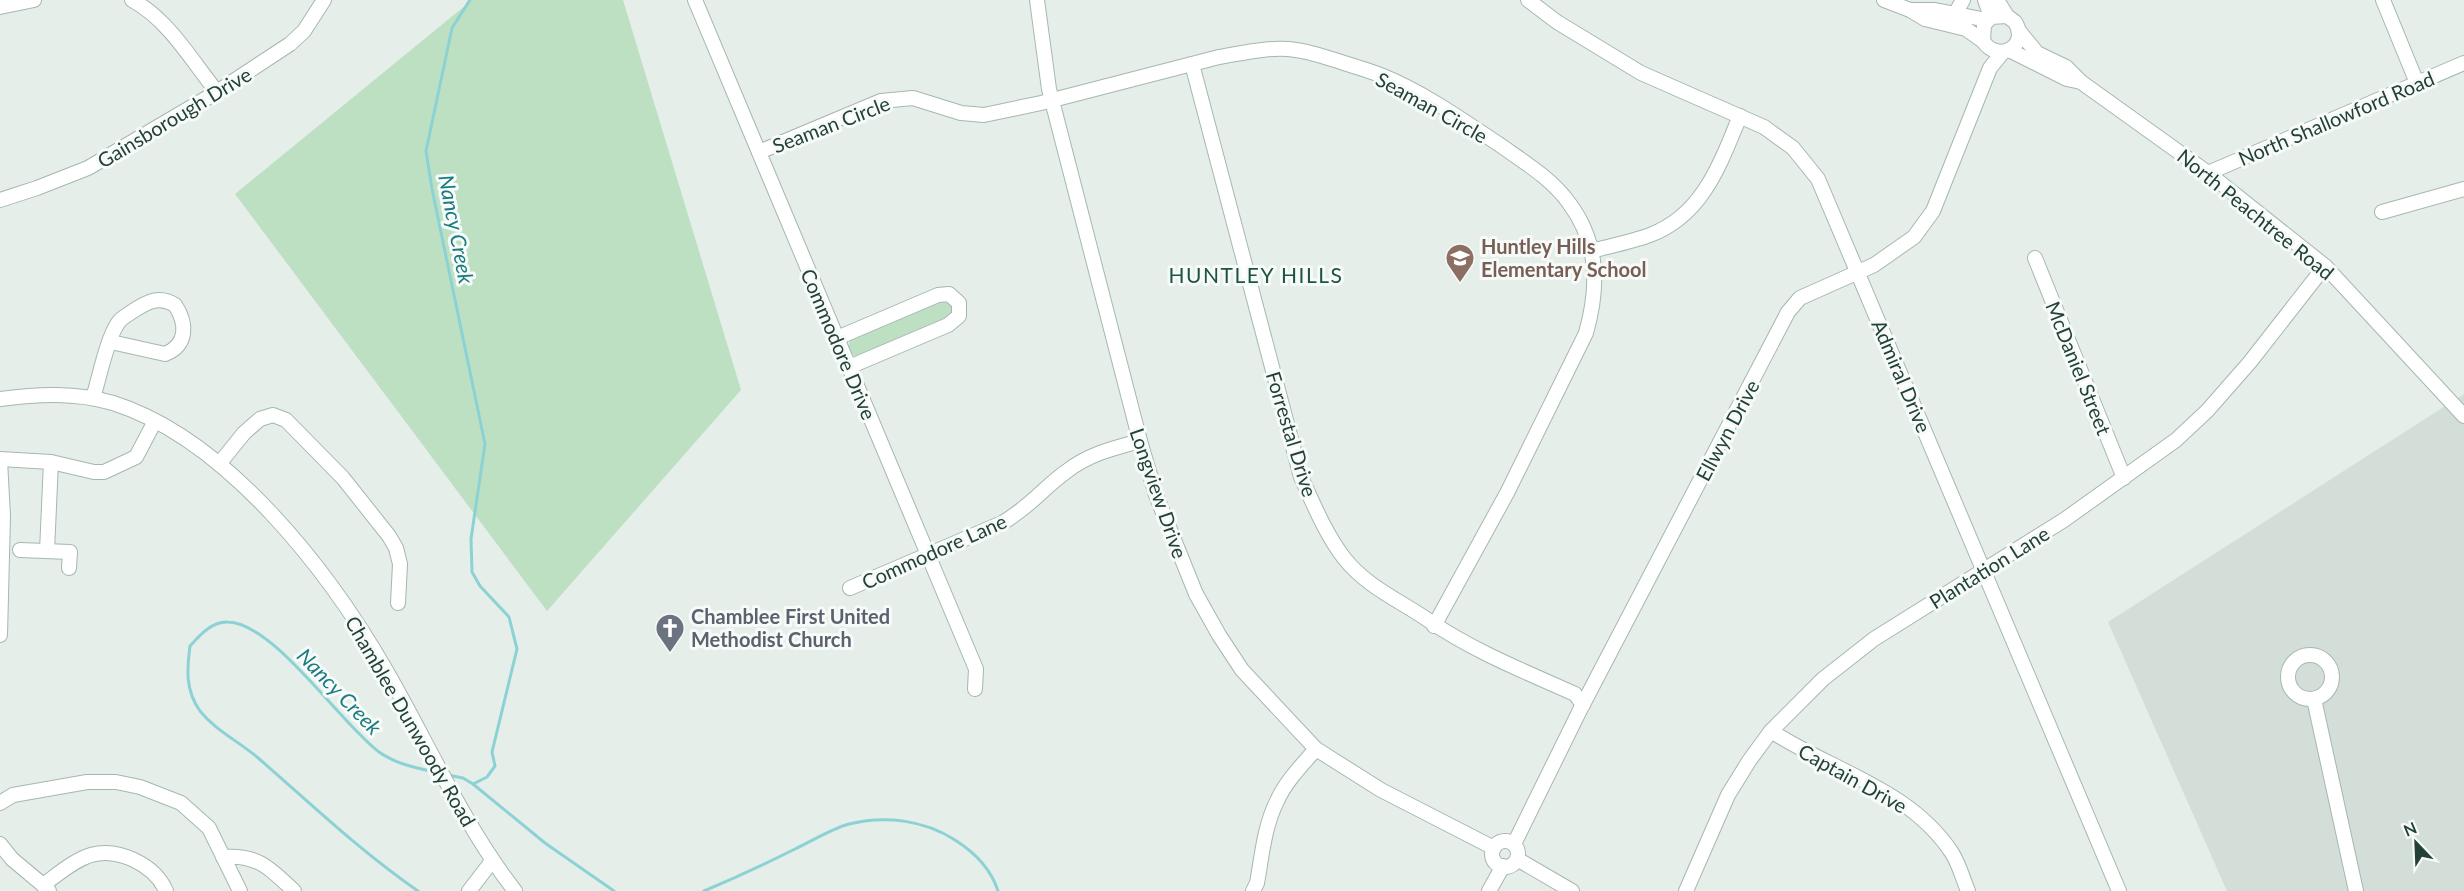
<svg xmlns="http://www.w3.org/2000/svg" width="2464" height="891" font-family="Lato,sans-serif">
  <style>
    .built { fill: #d3ded8 }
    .green { fill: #bde0c3 }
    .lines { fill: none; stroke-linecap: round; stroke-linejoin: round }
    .stream { stroke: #8cd2d5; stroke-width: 3 }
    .minor-casing { stroke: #a7b7b0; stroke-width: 16 }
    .minor { stroke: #fff; stroke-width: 14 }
    .labels { text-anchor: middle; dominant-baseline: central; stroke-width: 6; stroke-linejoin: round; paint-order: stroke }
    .street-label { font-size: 20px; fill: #234136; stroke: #f6faf8 }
    .education-label { font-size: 20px; font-weight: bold; fill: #785e54; stroke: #f6faf8; text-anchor: start }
    .worship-label { font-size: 20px; font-weight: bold; fill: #5b616d; stroke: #f6faf8; text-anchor: start }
    .water-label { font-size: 21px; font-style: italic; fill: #1a7b80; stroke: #f6faf8 }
    .neighbourhood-label { font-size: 21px; letter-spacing: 1.5px; fill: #1e5441; stroke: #f6faf8 }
  </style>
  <rect width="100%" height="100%" fill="#e5eee9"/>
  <path class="built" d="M2464,394V891H2227L2108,622Z"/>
  <g class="green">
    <path d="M472,0H623L741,390L547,611L235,194Z"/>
    <path d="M943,300L951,302L954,310L950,318L858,357L851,354L848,349L850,339Z"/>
  </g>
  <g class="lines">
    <g class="stream">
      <path d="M470,0L452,28L426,151L432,189L485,444L471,539L472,572L480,586L509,617L517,649L492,752L495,766L487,777L473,784"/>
      <path d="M448,775L463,778L473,784L545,843L614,891"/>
      <path d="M418,891C361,852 309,802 257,757C238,741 215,730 200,711C185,690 187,669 190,646C200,635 212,621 228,622C274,623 340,723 379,752C396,764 416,768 435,772"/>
      <path d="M704,891C735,878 765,864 795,849C812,841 831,829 849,824C885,815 924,820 955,840C974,852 991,869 998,891"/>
    </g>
    <g class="minor-casing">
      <g id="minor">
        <path d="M132,0C168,19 192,61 217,92"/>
        <path d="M695,0L976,669L975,689"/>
        <path d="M1037,0L1049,89L1140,441L1156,495L1196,594L1219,635L1242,670L1316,749L1381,790L1494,848"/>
        <path d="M1528,0L1557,22L1641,73L1764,127L1793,148L1818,179L2119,891"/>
        <path d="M1884,0L1910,10L1925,19L1966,29L1983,41"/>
        <path d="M1985,0L1991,17"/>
        <path d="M1997,0L2007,16L2015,22C2030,46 1998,64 1983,41L1984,25L1991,17L2007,16"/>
        <path d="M2383,0L2417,83"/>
        <path d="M0,7L34,0"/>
        <path d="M1910,10H1935L1987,20"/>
        <path d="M1955,14L1963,0"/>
        <path d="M2019,31L2037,53L2066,67L2081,82L2208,173L2325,266L2464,416"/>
        <path d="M2009,50L2067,79L2081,82"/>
        <path d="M1192,64L1301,477C1314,505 1325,533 1344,558C1367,587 1399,600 1428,620C1473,651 1526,672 1575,694L1583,705"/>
        <path d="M759,152L881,101L913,98L961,113L984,115L1041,103L1219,57C1243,53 1271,46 1296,50C1312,52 1328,58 1344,63C1357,67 1370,71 1383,76C1423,92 1464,121 1500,145C1524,162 1552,179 1569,203C1599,243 1599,287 1586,333L1507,493L1434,626"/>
        <path d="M2208,173L2464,63"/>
        <path d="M0,200L37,188L88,168L217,92L290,44L304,31L324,0"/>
        <path d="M2382,212L2464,189"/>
        <path d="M1591,251C1610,246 1631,242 1650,235C1703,215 1720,164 1740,116"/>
        <path d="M2035,258L2124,478"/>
        <path d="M837,338L938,295L949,294L959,303V316L948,325L849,367"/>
        <path d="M93,398C99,379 107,338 118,323C122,317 128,315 133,311C147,302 159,295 175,305C187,323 188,345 165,354L111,342"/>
        <path d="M0,399C38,394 75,392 113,403C227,439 329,571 387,672C429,745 463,824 515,891"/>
        <path d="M0,459L51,462L94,472H104L136,457L155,421"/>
        <path d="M0,460L3,516L0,635"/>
        <path d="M219,464L244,433L260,419L273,415L286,420L343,478L389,536L396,548L400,564L398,603"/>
        <path d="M20,550L70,552L69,568"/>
        <path d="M47,551L51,462"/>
        <path d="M850,588L1002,523C1030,507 1043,488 1067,471C1089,454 1114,448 1140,441"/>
        <circle cx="2310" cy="677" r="22"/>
        <path d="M2314,699L2356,891"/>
        <path d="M1771,731C1832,771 1910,789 1952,853C1959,864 1963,879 1968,891"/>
        <path d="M0,803L13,795L87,782H116L140,787L181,803L209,828L240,891"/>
        <circle cx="1505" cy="854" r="13"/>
        <path d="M0,844L12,859L43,885"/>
        <path d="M1514,844L1580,710L1788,312L1800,298L1874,265L1914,237L1933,211L1990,68L2003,52"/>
        <path d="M223,857C257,854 270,868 294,891"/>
        <path d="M1517,859L1572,891"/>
        <path d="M49,891L43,885C57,875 74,860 91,855C118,847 155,865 166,891"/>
        <path d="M469,891L492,861"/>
        <path d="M1253,891L1257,883C1262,856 1264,827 1277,801C1286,781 1302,765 1316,749"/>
        <path d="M1489,891L1503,866"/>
        <path d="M1686,891L1728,795L1749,761L1771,731L1823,679L1874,639L2064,520L2176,440L2207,411L2250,362L2325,266"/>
      </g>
    </g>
    <use href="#minor" class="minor"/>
  </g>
  <defs>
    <g id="school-pin" transform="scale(1.5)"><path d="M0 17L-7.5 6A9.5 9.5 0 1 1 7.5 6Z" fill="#8d6e63" stroke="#f6faf8"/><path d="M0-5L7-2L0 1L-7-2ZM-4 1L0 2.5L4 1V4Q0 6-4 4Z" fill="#fff"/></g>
    <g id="church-pin" transform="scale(1.5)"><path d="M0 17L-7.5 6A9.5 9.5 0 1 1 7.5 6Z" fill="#6b7280" stroke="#f6faf8"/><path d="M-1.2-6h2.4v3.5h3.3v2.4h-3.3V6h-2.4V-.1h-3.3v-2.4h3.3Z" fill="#fff"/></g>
  </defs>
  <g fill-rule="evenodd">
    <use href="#school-pin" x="1460" y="258"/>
    <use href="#church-pin" x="670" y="628"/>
  </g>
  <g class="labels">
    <g class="street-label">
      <text transform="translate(1432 107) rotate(29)">Seaman Circle</text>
      <text transform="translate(174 117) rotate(-31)">Gainsborough Drive</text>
      <text transform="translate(2336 118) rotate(-23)">North Shallowford Road</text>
      <text transform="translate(831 124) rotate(-21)">Seaman Circle</text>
      <text transform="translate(2256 214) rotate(39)">North Peachtree Road</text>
      <text transform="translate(839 344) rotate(67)">Commodore Drive</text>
      <text transform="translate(2079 368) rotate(68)">McDaniel Street</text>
      <text transform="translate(1902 376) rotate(67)">Admiral Drive</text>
      <text transform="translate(1727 430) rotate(-62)">Ellwyn Drive</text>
      <text transform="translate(1292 434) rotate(73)">Forrestal Drive</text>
      <text transform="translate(1159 493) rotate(71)">Longview Drive</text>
      <text transform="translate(934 551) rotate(-24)">Commodore Lane</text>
      <text transform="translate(1989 567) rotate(-32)">Plantation Lane</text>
      <text transform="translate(411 721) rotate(60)">Chamblee Dunwoody Road</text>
      <text transform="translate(1853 778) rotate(29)">Captain Drive</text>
    </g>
    <g class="education-label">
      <text x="1481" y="246">Huntley Hills<tspan x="1481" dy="23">Elementary School</tspan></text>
    </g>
    <g class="worship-label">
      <text x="691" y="616">Chamblee First United<tspan x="691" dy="23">Methodist Church</tspan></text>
    </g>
    <g class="water-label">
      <text transform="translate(457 229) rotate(79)">Nancy Creek</text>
      <text transform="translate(340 691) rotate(46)">Nancy Creek</text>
    </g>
    <g class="neighbourhood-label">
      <text x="1256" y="274">HUNTLEY HILLS</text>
    </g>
  </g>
  <g transform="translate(2416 843) rotate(337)" stroke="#f6faf8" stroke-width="4.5" paint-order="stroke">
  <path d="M0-4.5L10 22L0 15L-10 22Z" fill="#234136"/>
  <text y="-9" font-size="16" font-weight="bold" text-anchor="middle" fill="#234136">N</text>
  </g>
</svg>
